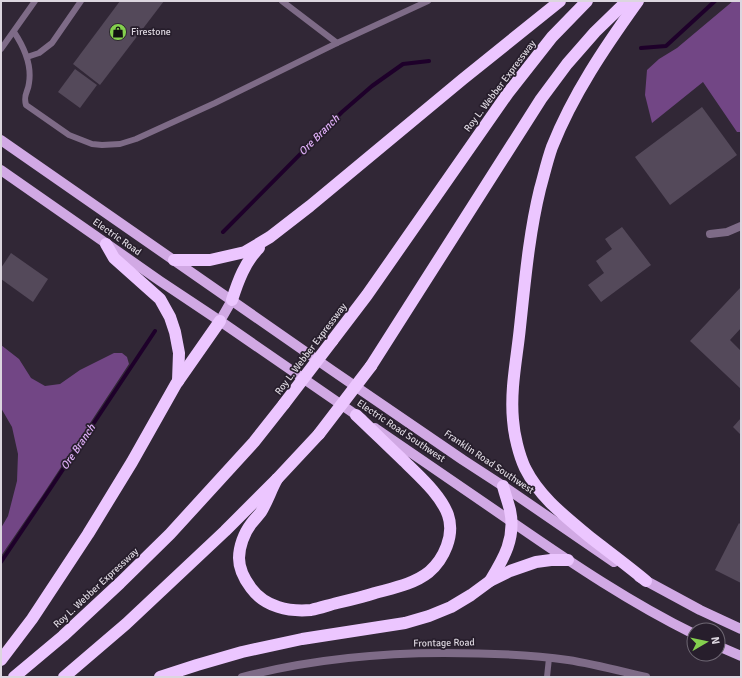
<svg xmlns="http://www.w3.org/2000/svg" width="742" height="678" font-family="Signika,sans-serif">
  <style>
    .forest { fill: #724685 }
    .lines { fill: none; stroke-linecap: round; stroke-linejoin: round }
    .stream { stroke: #1e002a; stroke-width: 4 }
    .building { fill: #54495a }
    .lane { stroke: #7e6b87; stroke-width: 6 }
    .street { stroke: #7e6b87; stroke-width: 8 }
    .primary { stroke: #d1a9e4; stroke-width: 10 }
    .highway { stroke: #ecc6ff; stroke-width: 12 }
    .highway-bridge { stroke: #ecc6ff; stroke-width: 12 }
    .labels { text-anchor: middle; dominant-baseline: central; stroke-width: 3.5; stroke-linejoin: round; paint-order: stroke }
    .poi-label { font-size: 10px; fill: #dcd6df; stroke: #271e2c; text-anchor: start }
    .street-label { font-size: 10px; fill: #dcd6df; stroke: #271e2c }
    .water-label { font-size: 11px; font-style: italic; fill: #deaef6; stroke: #271e2c }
  </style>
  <rect width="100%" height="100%" fill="#312736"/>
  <g class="forest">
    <path d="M733,1H741V132H737L703,82L652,123L645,95L647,70L659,59L677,48Z"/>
    <path d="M1,345L19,359L31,378L45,386L60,384L80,370L114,353H122L127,357L129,364L42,496L1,556V528L8,516L17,481L18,454L12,427L1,408Z"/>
  </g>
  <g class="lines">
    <g class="stream">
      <path d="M641,48L666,46L715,1"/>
      <path d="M223,232L342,112L372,86L403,64L429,61"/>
      <path d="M1,562L52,486L155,331"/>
    </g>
  </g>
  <g class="building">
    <path d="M120,1H164L100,85L73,64Z"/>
    <path d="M75,69L97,85L80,108L58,92Z"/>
    <path d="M702,107L737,155L670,205L635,157Z"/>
    <path d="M622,227L651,265L601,302L588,285L604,273L596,261L612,249L605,239Z"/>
    <path d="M11,253L48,279L33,302L1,279V268Z"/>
    <path d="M741,287V328L730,340L741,351V389L690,341Z"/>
    <path d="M741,418V435L733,427Z"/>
    <path d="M739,523L741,525V583L715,570Z"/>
  </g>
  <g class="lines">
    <g class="lane">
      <path d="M282,1L337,43"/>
      <path d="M14,32C24,47 32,65 29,83C28,93 23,94 26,105L69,135L92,144L102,145L120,144L136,139L215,103L337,43L428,1"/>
      <path d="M1,49L35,1"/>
      <path d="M27,57L39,53L52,43L81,1"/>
      <path d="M547,677L549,658"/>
    </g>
    <g class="street">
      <path d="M710,234L727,232L741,226"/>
      <path d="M242,677C308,660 376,653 444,653C486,653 527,654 568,660C594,664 620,671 646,677"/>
    </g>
    <g class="primary">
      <path d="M1,140L333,371L463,460L503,486L614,562"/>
      <path d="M1,170L160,281L220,321L362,419"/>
      <path d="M220,321L232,300"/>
      <path d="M375,428C422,460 469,492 515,524C573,564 631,603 694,634"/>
      <path d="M639,577L700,610L741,629"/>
      <path d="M718,646L741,656"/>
    </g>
    <g class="highway">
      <path d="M638,1C605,47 573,94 552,147C547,161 544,175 540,189C529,234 525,281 520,327C517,358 510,389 513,420C514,435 519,455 525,468C540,498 566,517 591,538C609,552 628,566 646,581"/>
      <path d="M106,244L114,258L160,299L170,317L175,332L179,353L178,381"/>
      <path d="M174,260H210L245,252L270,237L310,206L463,79L560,1"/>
      <path d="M232,300C238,281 245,262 259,248"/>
      <path d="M332,341L367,295L508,93L552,37L587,1"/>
      <path d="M371,366L541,99L567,64L595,32L627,1"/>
      <path d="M277,479C271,490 267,502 261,512C258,516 254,520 251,524C244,533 239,547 239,558C239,568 245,580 251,588C265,607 289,612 311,610C320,608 329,605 337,603C350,600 363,597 375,593C393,588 414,584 429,572C444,559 455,535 448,515C441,495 419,476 404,461C388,446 372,430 356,415"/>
      <path d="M490,581C504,558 516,538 510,510C508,502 505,494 503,486"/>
      <path d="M1,660L32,619L88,534L132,462L176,384L220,321"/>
      <path d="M14,677L63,636L120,583L170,534L254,442L284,404"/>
      <path d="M64,677L126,624L225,531L277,479L319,434"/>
      <path d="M160,677L197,665L242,652L302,639L405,623L429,616L451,607L471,595L490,581L510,571L536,562L551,560H568"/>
    </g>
    <g class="highway-bridge">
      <path d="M284,404L332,341"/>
      <path d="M319,434L371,366"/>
    </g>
  </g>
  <defs>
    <g id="shop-disc" transform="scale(0.9)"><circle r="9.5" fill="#84d04e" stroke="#271e2c"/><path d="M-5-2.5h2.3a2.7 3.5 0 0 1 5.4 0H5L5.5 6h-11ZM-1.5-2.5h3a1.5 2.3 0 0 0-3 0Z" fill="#111"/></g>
  </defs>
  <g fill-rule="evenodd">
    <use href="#shop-disc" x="118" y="32"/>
  </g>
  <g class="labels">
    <g class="poi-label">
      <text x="131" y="32">Firestone</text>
    </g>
    <g class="street-label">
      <text transform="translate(500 86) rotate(-53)">Roy L. Webber Expressway</text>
      <text transform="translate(117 237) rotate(35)">Electric Road</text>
      <text transform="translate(311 349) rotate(-53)">Roy L. Webber Expressway</text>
      <text transform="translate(401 431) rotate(34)">Electric Road Southwest</text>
      <text transform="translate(489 462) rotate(34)">Franklin Road Southwest</text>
      <text transform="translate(96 588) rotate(-43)">Roy L. Webber Expressway</text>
      <text transform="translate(444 643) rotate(-1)">Frontage Road</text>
    </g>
    <g class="water-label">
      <text transform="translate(319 135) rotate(-45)">Ore Branch</text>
      <text transform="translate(78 447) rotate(-56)">Ore Branch</text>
    </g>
  </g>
  <rect width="742" height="678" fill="none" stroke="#dcd6df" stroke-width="4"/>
  <g transform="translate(706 642) rotate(81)"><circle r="19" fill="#271e2c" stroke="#6f6874"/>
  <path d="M0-3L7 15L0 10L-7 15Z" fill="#84d04e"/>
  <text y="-6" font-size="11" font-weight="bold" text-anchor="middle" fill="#dcd6df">N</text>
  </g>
</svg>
